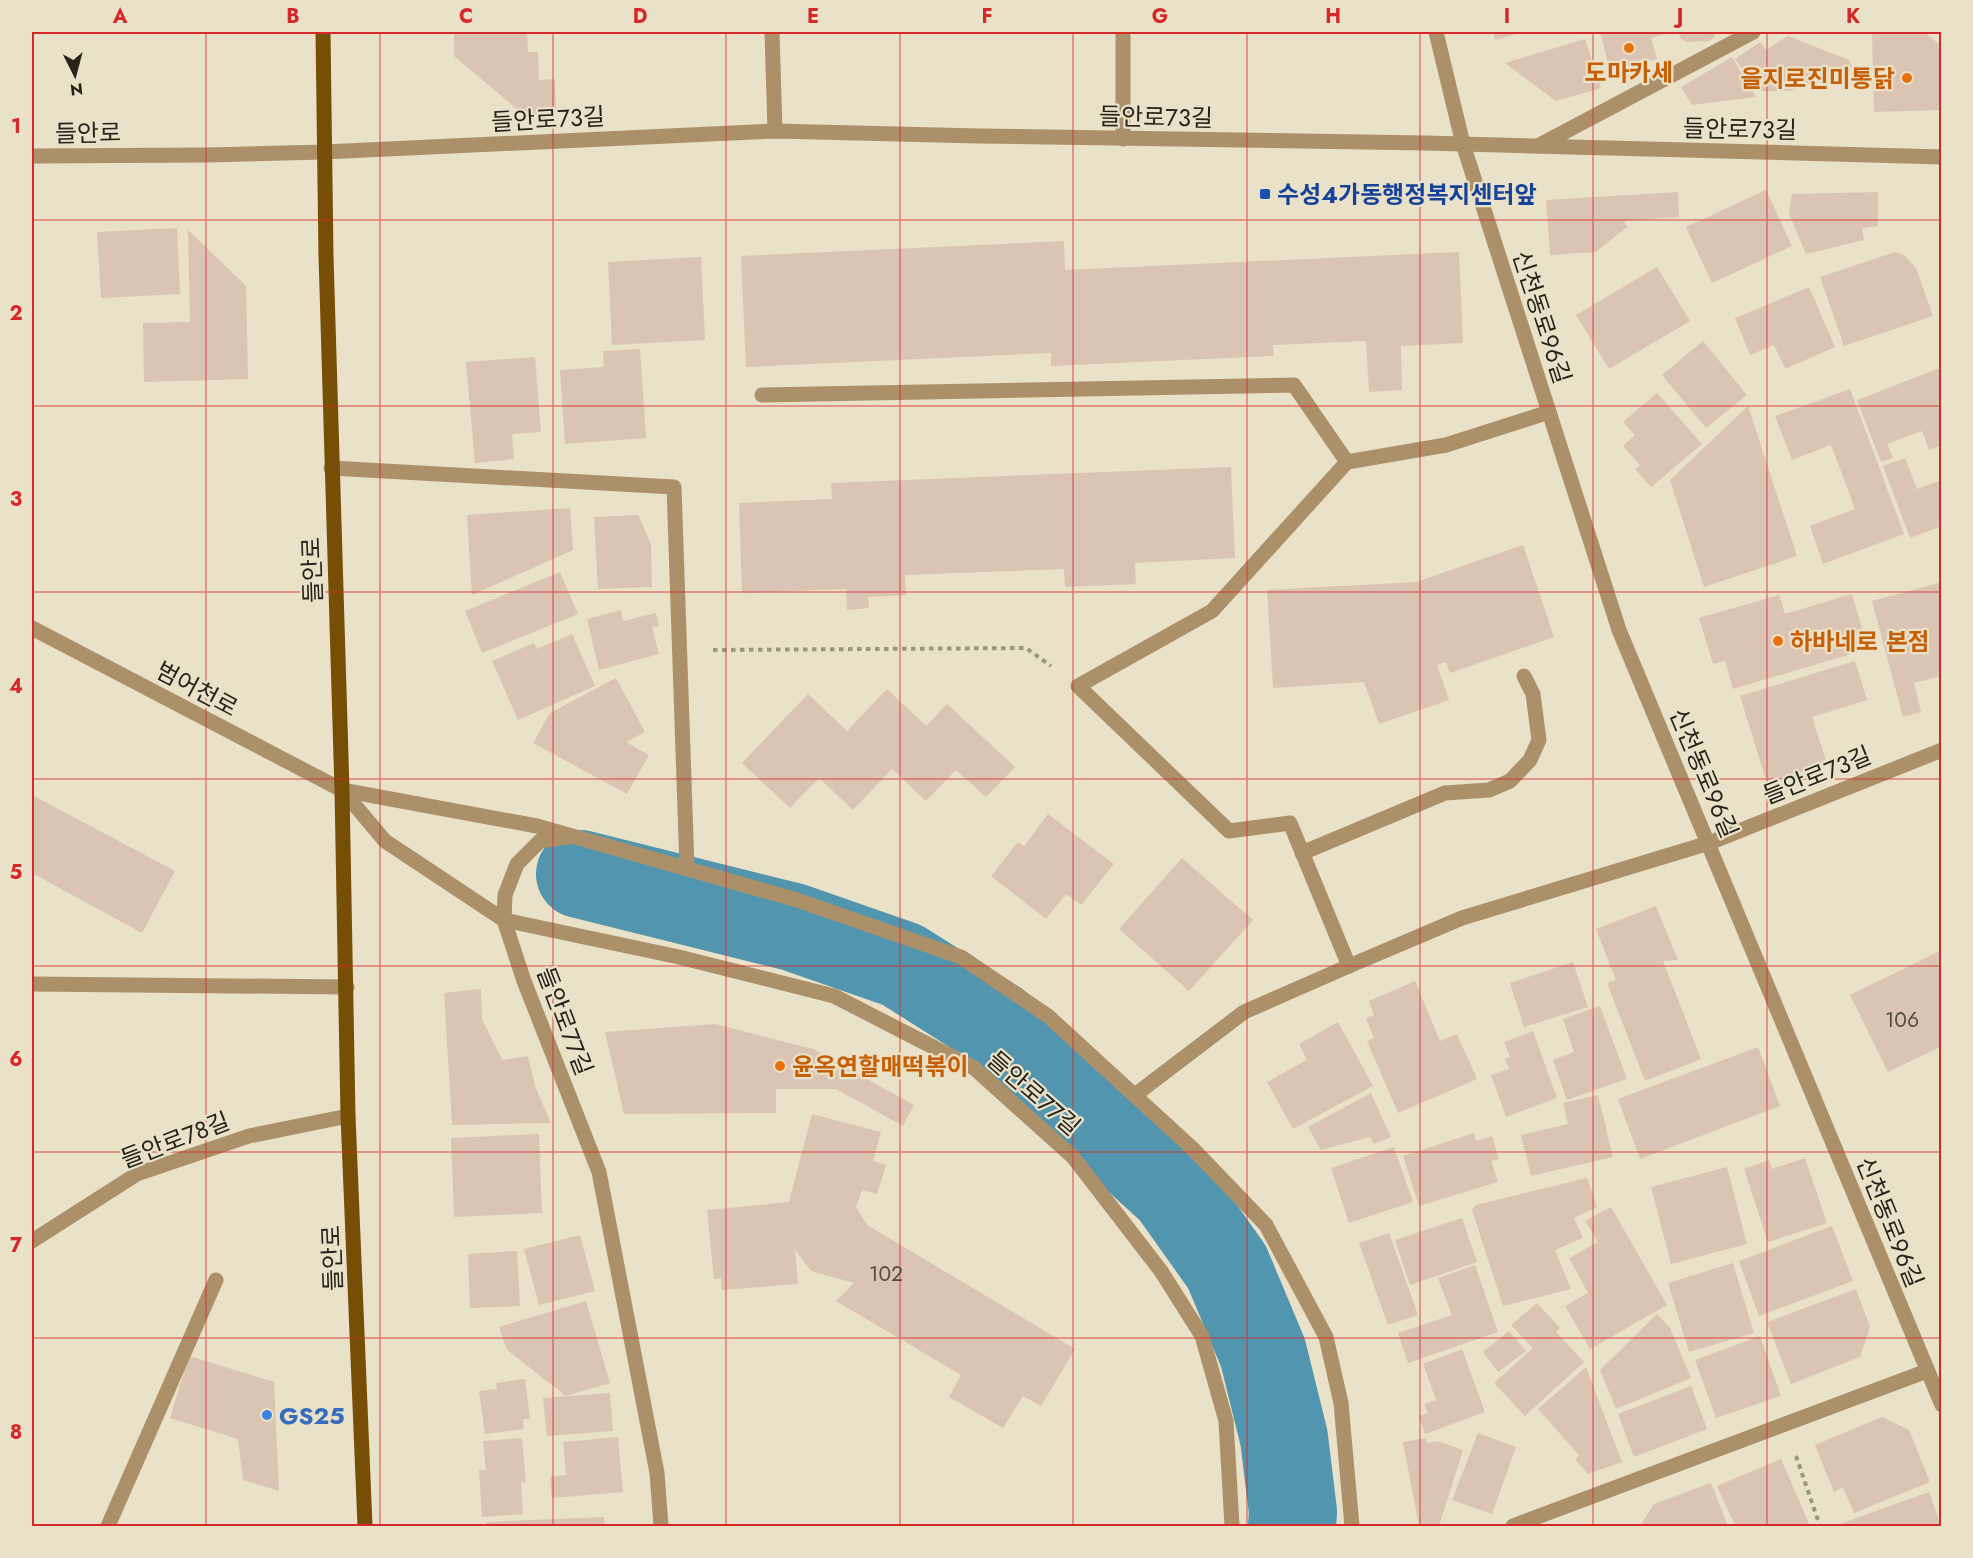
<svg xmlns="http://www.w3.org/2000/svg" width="1973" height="1558" font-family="Jost,'Noto Sans KR',sans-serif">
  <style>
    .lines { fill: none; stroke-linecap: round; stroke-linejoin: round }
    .river { stroke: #5295af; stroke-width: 88 }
    .building { fill: #dcc4b5 }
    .path { stroke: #9a9481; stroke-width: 4; stroke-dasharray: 4.5 4.5; stroke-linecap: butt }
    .minor { stroke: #ac906a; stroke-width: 15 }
    .major { stroke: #764e06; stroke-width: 15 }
    .grid { fill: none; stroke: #d62828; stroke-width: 1.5; stroke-opacity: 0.55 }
    .food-dot { fill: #e8710a; stroke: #e9e1c8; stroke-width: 2 }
    .transit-dot { fill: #1a4fb4; stroke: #e9e1c8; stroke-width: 2 }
    .shop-dot { fill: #3f7fe0; stroke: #e9e1c8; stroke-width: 2 }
    .labels { text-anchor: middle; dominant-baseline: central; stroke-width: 4.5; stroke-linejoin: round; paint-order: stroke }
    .number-label { font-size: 21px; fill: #544b41 }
    .food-label { font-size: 24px; font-weight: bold; fill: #c56008; stroke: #e9e1c8; text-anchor: start }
    .street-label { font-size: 24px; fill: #27231a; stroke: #e9e1c8 }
    .transit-label { font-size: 24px; font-weight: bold; fill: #164399; stroke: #e9e1c8; text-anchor: start }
    .shop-label { font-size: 24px; font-weight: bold; fill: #366cbe; stroke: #e9e1c8; text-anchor: start }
    .neatline { fill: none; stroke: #d62828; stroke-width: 2 }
    .grid-label { font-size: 20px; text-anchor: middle; font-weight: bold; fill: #d62828 }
  </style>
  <rect width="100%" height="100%" fill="#e9e1c8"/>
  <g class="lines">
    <path class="river" d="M580,874L793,927L902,965L997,1025L1084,1110L1173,1191L1227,1267L1263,1353L1284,1438L1293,1512L1292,1526"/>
  </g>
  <g class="building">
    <path d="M454,32H527L528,52H538L539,80L555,79L556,114L524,115L454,56Z"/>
    <path d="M1493,32H1523L1495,40Z"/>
    <path d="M1600,32H1671L1651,38L1657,59L1610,71Z"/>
    <path d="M1679,32H1715V37L1709,41L1687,42L1680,38Z"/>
    <path d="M1872,32H1925L1942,47V110L1874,112Z"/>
    <path d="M1788,36L1849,60L1852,67L1791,91H1758L1735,59L1760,42L1766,50Z"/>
    <path d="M1585,39L1601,88L1556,101L1505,63Z"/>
    <path d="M1732,57L1756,97L1692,105L1681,87Z"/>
    <path d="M1766,190L1792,246L1712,283L1686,227Z"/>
    <path d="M1678,192L1679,217L1624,221L1627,227L1596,252L1550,255L1546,200Z"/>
    <path d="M1878,192V226L1862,228L1864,240L1806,254L1789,214L1792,194Z"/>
    <path d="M177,228L180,294L101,298L97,232Z"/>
    <path d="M188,230L246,286L248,379L144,382L143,323L190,322Z"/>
    <path d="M1064,241L1065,270L1459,252L1463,343L1401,346L1402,390L1369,392L1366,341L1273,345L1274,356L1051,366V353L746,367L741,256Z"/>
    <path d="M1895,252L1904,255L1916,268L1933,316L1844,346L1820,277Z"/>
    <path d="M701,257L705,340L612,345L608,262Z"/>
    <path d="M1657,267L1690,321L1609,369L1576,315Z"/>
    <path d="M1809,287L1835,347L1785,369L1774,345L1750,355L1735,318Z"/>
    <path d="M1703,341L1747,395L1706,428L1662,375Z"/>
    <path d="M640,349L646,438L565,444L560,370L604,367L603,351Z"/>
    <path d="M535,357L541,432L512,434L514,459L475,463L466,362Z"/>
    <path d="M1940,368L1942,372V445L1929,450L1922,431L1887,444L1893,458L1881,462L1857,400Z"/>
    <path d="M1850,389L1904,534L1823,564L1810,526L1855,509L1831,445L1792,460L1775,416Z"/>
    <path d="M1657,393L1702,444L1651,487L1635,469L1640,465L1623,446L1635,435L1623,422Z"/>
    <path d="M1748,406L1797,556L1704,587L1670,480Z"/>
    <path d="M1905,458L1917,489L1942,480V526L1910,538L1883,466Z"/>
    <path d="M1231,467L1235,558L1135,563L1136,584L1065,587L1064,569L905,575L906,595L868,597L869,608L847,610L846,589L742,593L739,503L832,499L831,483Z"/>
    <path d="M570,508L573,550L472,595L467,515Z"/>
    <path d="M638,515L651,544L652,587L598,589L594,517Z"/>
    <path d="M1523,545L1554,637L1450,673L1446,662L1437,665L1449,700L1379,724L1364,682L1273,688L1267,590L1416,582Z"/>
    <path d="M560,572L578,614L482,653L465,611Z"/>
    <path d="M1942,582V676L1914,683L1921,712L1903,717L1872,601Z"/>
    <path d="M1852,594L1868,649L1733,689L1725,661L1713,664L1699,618L1779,595L1785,614Z"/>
    <path d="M621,610L623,621L656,613L659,626L652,627L659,654L599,670L587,619Z"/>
    <path d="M572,634L595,686L518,720L492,661L534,643L537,649Z"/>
    <path d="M1855,661L1867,700L1812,717L1827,764L1767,783L1740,696Z"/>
    <path d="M616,678L645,732L626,742L649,755L627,794L533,743L550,713Z"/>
    <path d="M887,689L926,726L947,704L1015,767L986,797L956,770L926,801L892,769L853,810L819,778L790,808L742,763L808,694L847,731Z"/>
    <path d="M32,795L175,871L142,933L32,873Z"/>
    <path d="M1048,814L1114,864L1081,905L1066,894L1046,919L991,876L1018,842L1024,846Z"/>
    <path d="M1182,858L1253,920L1189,991L1119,929Z"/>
    <path d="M1656,906L1678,960L1663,961L1701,1059L1645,1081L1607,983L1616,980L1596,929Z"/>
    <path d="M1942,950V1046L1888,1072L1850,995Z"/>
    <path d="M1573,962L1588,1007L1524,1027L1510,983Z"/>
    <path d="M1415,981L1440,1041L1457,1034L1477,1079L1398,1113L1367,1041L1374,1038L1366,1018L1374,1015L1369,1001Z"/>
    <path d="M481,989L482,1019L502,1060L528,1056L535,1086L551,1123L452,1125L444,993Z"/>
    <path d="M1600,1006L1627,1079L1567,1100L1553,1060L1574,1052L1563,1019Z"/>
    <path d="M1338,1022L1373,1086L1293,1129L1267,1082L1307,1060L1299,1044Z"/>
    <path d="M715,1024L813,1049L914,1105L903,1126L836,1089H776V1113L624,1114L605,1032Z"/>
    <path d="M1533,1031L1557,1098L1506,1117L1491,1075L1509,1069L1505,1059L1510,1057L1504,1042Z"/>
    <path d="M1758,1047L1780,1106L1640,1159L1618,1099Z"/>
    <path d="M1371,1093L1391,1137L1374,1144L1370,1137L1321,1150L1308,1127Z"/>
    <path d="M1598,1095L1613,1157L1531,1176L1521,1135L1568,1124L1563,1103Z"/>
    <path d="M812,1114L881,1132L873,1161L886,1165L877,1194L862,1190L856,1207L867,1225L1075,1349L1041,1406L1023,1396L1003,1428L949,1397L961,1375L836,1301L854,1283L811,1271L795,1250L798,1284L722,1290L721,1278L714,1279L707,1210L789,1202Z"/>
    <path d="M1474,1133L1476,1141L1492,1136L1499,1159L1491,1161L1498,1182L1419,1206L1403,1156Z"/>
    <path d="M539,1134L542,1213L454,1217L451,1138Z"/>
    <path d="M1394,1147L1413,1202L1349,1223L1331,1168Z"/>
    <path d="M1805,1158L1827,1223L1768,1242L1744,1169L1769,1160L1772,1169Z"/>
    <path d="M1727,1167L1747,1244L1671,1264L1651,1187Z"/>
    <path d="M1587,1178L1597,1207L1574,1218L1583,1238L1555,1250L1571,1289L1503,1306L1472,1210L1476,1205Z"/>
    <path d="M1611,1207L1667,1305L1590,1349L1565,1306L1588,1293L1569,1258L1598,1242L1585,1221Z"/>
    <path d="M1462,1218L1477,1262L1410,1285L1395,1240Z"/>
    <path d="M1832,1226L1853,1281L1759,1316L1739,1261Z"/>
    <path d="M1389,1233L1418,1315L1388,1325L1359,1243Z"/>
    <path d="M580,1235L595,1291L539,1305L524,1249Z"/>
    <path d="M517,1251L520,1306L470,1308L468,1254Z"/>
    <path d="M1733,1263L1754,1333L1689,1352L1668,1283Z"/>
    <path d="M1475,1265L1498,1332L1408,1363L1398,1333L1452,1315L1438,1278Z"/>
    <path d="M1856,1289L1870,1327L1860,1357L1791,1384L1767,1322Z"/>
    <path d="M586,1301L610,1383L566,1396L507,1350L499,1327Z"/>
    <path d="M1537,1303L1560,1328L1556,1332L1584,1362L1525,1416L1494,1383L1533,1348L1511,1325Z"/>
    <path d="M1657,1314L1670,1328L1691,1378L1616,1409L1600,1370Z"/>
    <path d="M1509,1331L1526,1351L1498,1372L1483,1352Z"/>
    <path d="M1760,1336L1781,1396L1716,1418L1695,1360Z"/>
    <path d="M1462,1349L1485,1412L1425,1434L1419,1416L1428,1413L1424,1404L1436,1400L1423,1364Z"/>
    <path d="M189,1356L274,1382L279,1491L243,1480L238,1439L170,1418Z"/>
    <path d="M1586,1367L1622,1462L1588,1474L1575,1459L1579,1455L1538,1409Z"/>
    <path d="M525,1379L530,1419H523L524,1429L485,1434L479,1391L497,1389L496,1383Z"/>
    <path d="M1691,1386L1707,1429L1634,1457L1618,1414Z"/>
    <path d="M610,1393L613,1431L547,1436L543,1398Z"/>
    <path d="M1882,1417L1909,1430L1930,1482L1854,1513L1843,1487L1834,1492L1815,1445Z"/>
    <path d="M1478,1433L1516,1447L1492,1514L1452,1500Z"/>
    <path d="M618,1437L623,1492L552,1498L550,1477L566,1475L563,1442Z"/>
    <path d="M522,1438L526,1483L521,1482L523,1514L482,1517L479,1470H486L483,1441Z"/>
    <path d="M1426,1438L1427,1443L1438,1441L1463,1450L1439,1526H1419L1403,1442Z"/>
    <path d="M1781,1459L1810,1526H1735L1717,1486Z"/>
    <path d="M1711,1483L1728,1526H1640L1654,1504Z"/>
    <path d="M1929,1492L1941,1526H1834Z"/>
    <path d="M604,1517L605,1526H487L486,1522Z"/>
  </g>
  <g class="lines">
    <g class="path">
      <path d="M713,650L1026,648L1051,666"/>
      <path d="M1796,1456L1820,1526"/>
    </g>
    <g class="minor">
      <path d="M772,32L775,131"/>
      <path d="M1436,32L1463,144L1619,630L1942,1405"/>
      <path d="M1123,139V32"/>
      <path d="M1538,146L1753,32"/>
      <path d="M32,156L206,155L324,152L775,131L979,136L1425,143L1942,157"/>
      <path d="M762,395L1294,385L1347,462"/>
      <path d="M331,468L674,487L687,868"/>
      <path d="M32,628L342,790L537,826L797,900L961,957L1048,1016L1193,1149L1266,1225L1326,1337L1341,1403L1352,1526"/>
      <path d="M342,790L385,841L504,920L679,957L834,996L974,1068L1073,1157L1161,1271L1202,1336L1226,1421L1232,1526"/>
      <path d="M568,837L540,841L517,864L505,895L504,920L524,981L599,1172L657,1473L661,1526"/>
      <path d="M1302,853L1445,793L1489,790L1510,781L1530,760L1539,740L1533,694L1524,676"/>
      <path d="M1349,966L1290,823L1229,831L1078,686L1212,611L1347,462L1446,445L1549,412"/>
      <path d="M32,984L347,987"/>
      <path d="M1135,1095L1244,1012L1349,966L1462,918L1709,843L1942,750"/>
      <path d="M32,1241L137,1174L249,1136L348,1116"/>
      <path d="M108,1526L216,1280"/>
      <path d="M1513,1526L1927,1371"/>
    </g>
    <path class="major" d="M323,32L326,256L342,790L348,1116L365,1526"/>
  </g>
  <path class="grid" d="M206,32V1526M380,32V1526M553,32V1526M726,32V1526M900,32V1526M1073,32V1526M1247,32V1526M1420,32V1526M1593,32V1526M1767,32V1526M32,220H1942M32,406H1942M32,592H1942M32,779H1942M32,966H1942M32,1152H1942M32,1338H1942"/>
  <g class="food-dot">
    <circle cx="1629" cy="48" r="6"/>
    <circle cx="1907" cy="78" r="6"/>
    <circle cx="1778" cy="641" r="6"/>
    <circle cx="780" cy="1066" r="6"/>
  </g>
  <rect class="transit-dot" x="1259" y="188" width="12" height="12" rx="3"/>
  <circle class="shop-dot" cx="267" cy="1415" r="6"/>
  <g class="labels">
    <g class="number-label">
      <text x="1902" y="1020">106</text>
      <text x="886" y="1274">102</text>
    </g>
    <g class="food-label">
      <text x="1629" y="72" text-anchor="middle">도마카세</text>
      <text x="1895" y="78" text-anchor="end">을지로진미통닭</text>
      <text x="1790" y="641">하바네로 본점</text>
      <text x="792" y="1066">윤옥연할매떡볶이</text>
    </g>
    <g class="street-label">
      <text transform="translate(1156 117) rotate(1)">들안로73길</text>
      <text transform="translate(548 119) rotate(-3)">들안로73길</text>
      <text transform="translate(1740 129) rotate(1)">들안로73길</text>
      <text transform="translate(88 133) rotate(-1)">들안로</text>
      <text transform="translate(1542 317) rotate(72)">신천동로96길</text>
      <text transform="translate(312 570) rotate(-92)">들안로</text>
      <text transform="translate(197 689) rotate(28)">범어천로</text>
      <text transform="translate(1704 773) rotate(67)">신천동로96길</text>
      <text transform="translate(1817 775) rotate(-22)">들안로73길</text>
      <text transform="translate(565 1021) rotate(69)">들안로77길</text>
      <text transform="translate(1034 1093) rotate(41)">들안로77길</text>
      <text transform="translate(175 1140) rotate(-21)">들안로78길</text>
      <text transform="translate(1890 1222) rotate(68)">신천동로96길</text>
      <text transform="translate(332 1258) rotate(-92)">들안로</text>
    </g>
    <g class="transit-label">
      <text x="1277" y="194">수성4가동행정복지센터앞</text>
    </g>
    <g class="shop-label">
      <text x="279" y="1415">GS25</text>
    </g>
  </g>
  <rect width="1973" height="1558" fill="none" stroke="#e9e1c8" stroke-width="66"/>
  <g transform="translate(75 75) rotate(174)" stroke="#e9e1c8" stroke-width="4.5" paint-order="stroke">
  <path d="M0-4.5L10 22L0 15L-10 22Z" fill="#27231a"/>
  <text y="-9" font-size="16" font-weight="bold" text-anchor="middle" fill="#27231a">N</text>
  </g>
  <rect x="33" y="33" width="1907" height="1492" class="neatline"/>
  <g class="grid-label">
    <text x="120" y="23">A</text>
    <text x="293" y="23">B</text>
    <text x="466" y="23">C</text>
    <text x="640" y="23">D</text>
    <text x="813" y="23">E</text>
    <text x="987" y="23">F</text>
    <text x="1160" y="23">G</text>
    <text x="1333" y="23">H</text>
    <text x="1507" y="23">I</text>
    <text x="1680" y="23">J</text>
    <text x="1853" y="23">K</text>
    <text x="16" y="133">1</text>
    <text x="16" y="320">2</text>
    <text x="16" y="506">3</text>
    <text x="16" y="693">4</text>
    <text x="16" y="879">5</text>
    <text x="16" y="1066">6</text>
    <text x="16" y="1252">7</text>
    <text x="16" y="1439">8</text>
  </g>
</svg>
